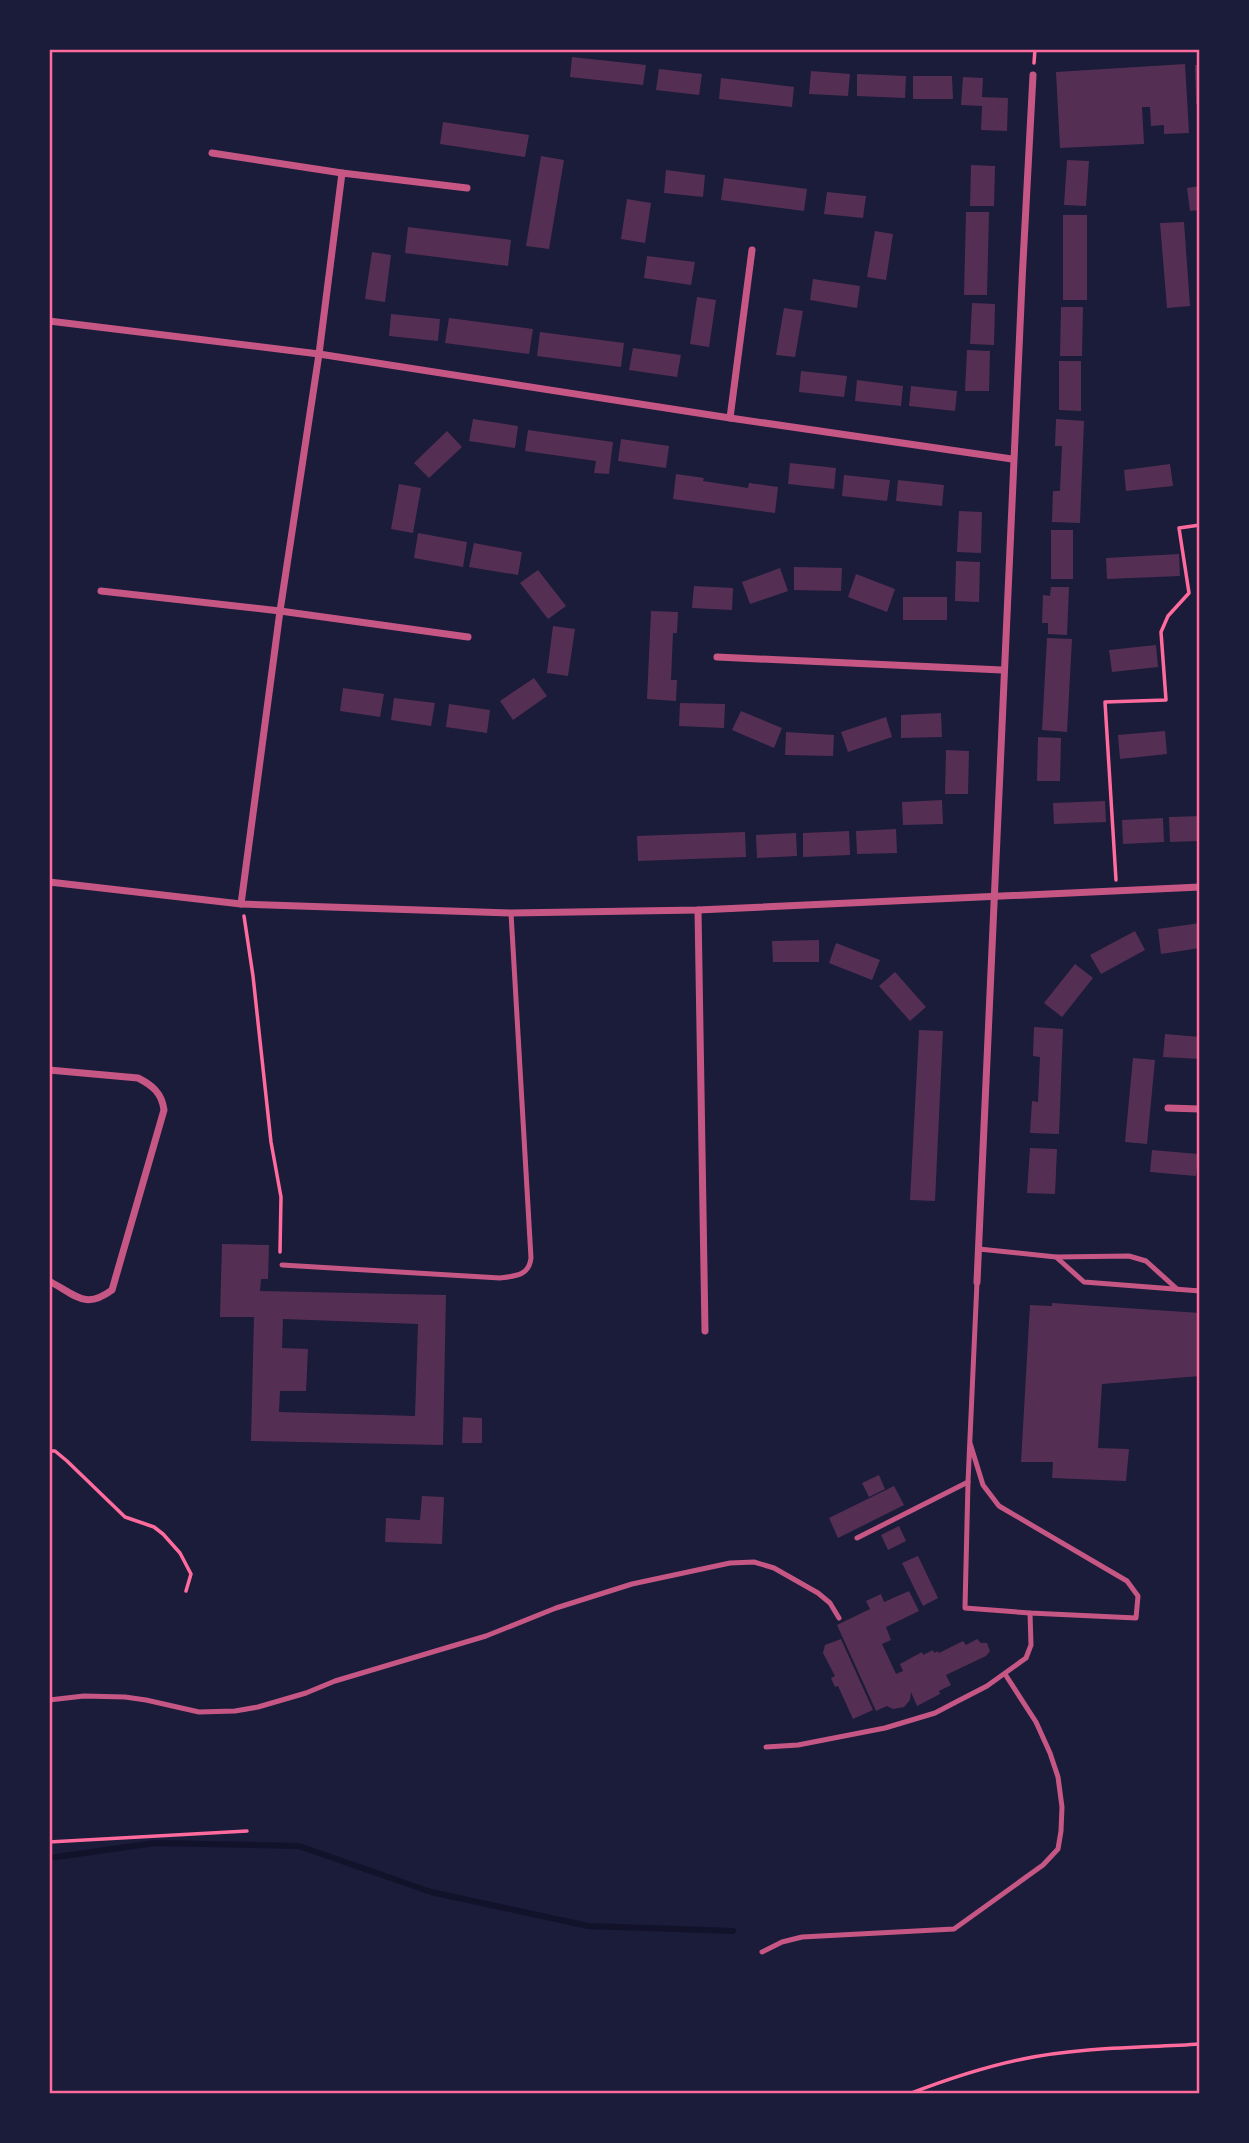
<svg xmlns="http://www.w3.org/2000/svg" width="1249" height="2143" font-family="'Zilla Slab',serif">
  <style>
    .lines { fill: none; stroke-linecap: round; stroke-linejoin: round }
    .stream { stroke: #12122b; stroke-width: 6 }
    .building { fill: #542f53; fill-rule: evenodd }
    .path { stroke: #ff6b9d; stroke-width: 3.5 }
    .service { stroke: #c65784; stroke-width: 5 }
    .minor { stroke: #c65784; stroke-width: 7 }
    .neatline { fill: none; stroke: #ff6b9d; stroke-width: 2.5 }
  </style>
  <rect width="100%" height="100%" fill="#1b1b3a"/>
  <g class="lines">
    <path class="stream" d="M49,1858L155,1843L299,1846L431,1892L588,1926L733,1931"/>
  </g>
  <g class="building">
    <path d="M572,57L646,65L643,85L570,77Z"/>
    <path d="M1185,64L1189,133L1164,134V125L1151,126L1150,107H1142L1144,144L1060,148L1056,72Z"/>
    <path d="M1195,65H1200V104H1196Z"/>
    <path d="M659,69L702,74L699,95L656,90Z"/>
    <path d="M811,71L850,74L848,96L809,94Z"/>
    <path d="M857,74L906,76L905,98L857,96Z"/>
    <path d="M913,76H952L953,99H913Z"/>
    <path d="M963,77L983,78L982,97L1008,98L1007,131L981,130L982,106L961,105Z"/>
    <path d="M721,78L794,87L792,107L719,99Z"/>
    <path d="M443,122L529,135L525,157L440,144Z"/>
    <path d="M541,156L564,160L549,249L526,246Z"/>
    <path d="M1067,160L1089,161L1086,206L1064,205Z"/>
    <path d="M971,165L995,166L994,206H970Z"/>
    <path d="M666,170L705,175L703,197L664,193Z"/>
    <path d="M724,178L807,189L804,211L721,200Z"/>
    <path d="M1200,186V210L1190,211L1187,188Z"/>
    <path d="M827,192L866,196L863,218L824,214Z"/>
    <path d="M627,199L651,203L645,243L621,239Z"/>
    <path d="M966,212H989L987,295H964Z"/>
    <rect x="1063" y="215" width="24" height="85"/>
    <path d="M1184,222L1190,306L1167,308L1160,223Z"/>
    <path d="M408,227L511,240L508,266L405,253Z"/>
    <path d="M875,231L893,234L886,280L867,277Z"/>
    <path d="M372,252L391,255L385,302L365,299Z"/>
    <path d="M647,256L695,262L691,285L644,278Z"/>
    <path d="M813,279L860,286L857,308L810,300Z"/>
    <path d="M697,297L716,300L709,347L690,344Z"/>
    <path d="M972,303L995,304L994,345L970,344Z"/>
    <path d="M1061,307H1083L1082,356H1060Z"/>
    <path d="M784,308L803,311L795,357L776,355Z"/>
    <path d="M391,314L440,319L438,341L389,336Z"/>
    <path d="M449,318L533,329L529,354L445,343Z"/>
    <path d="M540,332L624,343L621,367L537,356Z"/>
    <path d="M633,348L681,355L677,377L629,370Z"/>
    <path d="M967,350L990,351L989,391H965Z"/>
    <path d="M1059,361H1081V411L1059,410Z"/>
    <path d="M801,371L847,376L844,397L799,392Z"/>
    <path d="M857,380L903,386L901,406L855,401Z"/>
    <path d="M911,386L957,391L955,411L909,406Z"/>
    <path d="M473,419L518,426L515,448L469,441Z"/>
    <path d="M1056,419L1084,421L1080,523L1052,522L1053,491H1060L1062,446H1055Z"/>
    <path d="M528,430L613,442L609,474L594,473L596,461L525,451Z"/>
    <path d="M447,431L462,447L429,478L414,463Z"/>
    <path d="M621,439L669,446L666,468L618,461Z"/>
    <path d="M790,463L836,468L834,489L788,484Z"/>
    <path d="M1170,464L1173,486L1126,491L1124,470Z"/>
    <path d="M676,474L704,478L703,481L748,488L749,483L778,487L775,513L673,499Z"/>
    <path d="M844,475L890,480L887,501L842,496Z"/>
    <path d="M898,480L944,485L942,506L896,501Z"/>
    <path d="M399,484L421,488L413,533L391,529Z"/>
    <path d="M959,511L982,512L981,553L957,552Z"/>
    <rect x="1051" y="530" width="22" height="49"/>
    <path d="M418,533L467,542L463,567L414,558Z"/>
    <path d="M474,543L522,552L518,575L469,567Z"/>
    <path d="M1179,554L1180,576L1107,579L1106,558Z"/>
    <path d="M956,561L980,562L979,602L955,601Z"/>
    <path d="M794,567L842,568L841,591L794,590Z"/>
    <path d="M780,568L788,591L750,604L742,582Z"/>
    <path d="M538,570L566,606L548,619L520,583Z"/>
    <path d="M856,574L895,589L887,612L848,597Z"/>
    <path d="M694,586L733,588L732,610L692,608Z"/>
    <path d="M1051,587H1069L1067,635L1048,634V623H1042L1043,595L1050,596Z"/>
    <rect x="903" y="597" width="44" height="23"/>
    <path d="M651,611L678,612L677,633H673L671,680H677L676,701L647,699Z"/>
    <path d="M553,626L575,629L568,676L547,673Z"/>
    <path d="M1047,638L1072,639L1067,732L1042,730Z"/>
    <path d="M1156,645L1158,667L1112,672L1109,650Z"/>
    <path d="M534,678L547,696L513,720L500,701Z"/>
    <path d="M343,688L384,694L380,717L340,711Z"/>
    <path d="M394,698L435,703L431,726L391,720Z"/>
    <path d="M680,703L725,704L724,728L679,726Z"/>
    <path d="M449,704L490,710L487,733L446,727Z"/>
    <path d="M741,711L782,728L774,748L732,730Z"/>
    <path d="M941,713L942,737L901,738V715Z"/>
    <path d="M886,717L892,737L848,752L841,732Z"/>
    <path d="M1165,731L1167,754L1120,759L1118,735Z"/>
    <path d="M786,732L834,735L833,756L785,755Z"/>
    <path d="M1038,737L1061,738L1060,781H1037Z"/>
    <path d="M946,750L969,751L968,794H945Z"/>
    <path d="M942,800L943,824L903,825L902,802Z"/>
    <path d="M1105,801L1106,822L1054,824L1053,803Z"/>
    <path d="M1200,816V841L1170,842L1169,817Z"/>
    <path d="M1163,818L1164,842L1123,844L1122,820Z"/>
    <path d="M896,829L897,853L857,854L856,831Z"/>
    <path d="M849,831L850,855L803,857V833Z"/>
    <path d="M745,832L746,857L638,861L637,836Z"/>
    <path d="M796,833L797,856L757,858L756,835Z"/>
    <path d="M1200,923V948L1161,954L1158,929Z"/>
    <path d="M1135,931L1145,950L1101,974L1090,955Z"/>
    <path d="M819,940V962H773L772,941Z"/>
    <path d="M836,943L880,960L872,980L829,963Z"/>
    <path d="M1075,964L1093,978L1062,1017L1044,1003Z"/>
    <path d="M895,972L926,1007L910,1021L879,986Z"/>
    <path d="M1034,1027L1063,1029L1059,1134L1030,1133L1032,1101L1038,1102L1040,1057L1033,1056Z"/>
    <path d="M919,1030L943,1031L935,1201L910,1200Z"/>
    <path d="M1165,1034L1200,1037V1059L1163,1057Z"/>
    <path d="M1133,1058L1155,1060L1147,1144L1125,1142Z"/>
    <path d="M1030,1148L1057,1149L1055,1194L1027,1193Z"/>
    <path d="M1152,1150L1198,1154L1196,1176L1150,1172Z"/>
    <path d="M222,1244L269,1245L268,1279H261L260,1291L446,1295L443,1445L251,1441L254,1317H220ZM283,1319L418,1324L415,1416L279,1412L280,1391H306L308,1349L282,1348Z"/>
    <path d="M1052,1303L1200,1313V1376L1102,1384L1098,1448L1129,1449L1126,1481L1052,1478L1053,1462H1021L1030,1305L1052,1306Z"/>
    <path d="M463,1417L482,1418V1443H462Z"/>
    <path d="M879,1475L885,1489L869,1497L862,1483Z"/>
    <path d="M894,1486L904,1505L838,1538L829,1518Z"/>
    <path d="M422,1496L444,1497L442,1544L385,1542L386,1518L420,1520Z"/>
    <path d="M899,1526L906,1541L888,1550L881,1535Z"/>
    <path d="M918,1556L938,1598L923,1606L902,1563Z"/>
    <path d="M909,1591L919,1611L886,1627L891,1640L882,1644L896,1674L903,1671L900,1664L922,1652L923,1655L933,1650L934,1653L938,1651L939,1653L963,1641L966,1645L977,1639L981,1643H987L990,1651L986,1656L946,1675L951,1685L939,1691L940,1694L917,1706L911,1692L910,1700L904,1707L893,1709L887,1706L876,1711L837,1625L870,1609L866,1601L881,1594L884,1602Z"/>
    <path d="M841,1639L873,1710L853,1719L838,1686L835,1687L831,1678L835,1676L823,1653L825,1645Z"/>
  </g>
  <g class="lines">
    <g class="path">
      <path d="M1034,63L1035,49"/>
      <path d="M1116,880L1105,702L1166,700L1161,632L1168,616L1189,593L1179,528L1200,525"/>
      <path d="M244,916L253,976L271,1142L281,1197L280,1252"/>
      <path d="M49,1451H55L67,1461L125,1517L154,1527L163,1534L180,1553L191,1574L186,1591"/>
      <path d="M49,1842L247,1831"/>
      <path d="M909,2094C945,2080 984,2067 1023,2059C1080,2047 1141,2048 1200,2044"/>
    </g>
    <g class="service">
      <path d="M979,1249L1056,1257L1084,1282L1200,1291"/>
      <path d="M1056,1257L1129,1256L1146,1261L1177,1289"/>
      <path d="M282,1265L500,1278C515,1276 529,1276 531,1258L511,913"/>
      <path d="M970,1443L983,1485L999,1506L1127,1581L1138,1596L1136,1618L1030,1613L965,1608L968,1482L977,1282"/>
      <path d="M857,1538L968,1482"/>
      <path d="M49,1700L84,1696L125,1697L146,1700L199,1712L235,1711L258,1707L306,1693L335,1681L486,1636L556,1608L632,1584L730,1563L754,1562L774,1568L818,1593L830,1603L839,1618"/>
      <path d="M766,1747L798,1745L885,1728L935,1713L956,1702L987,1686L1026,1658L1031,1645L1030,1613"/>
      <path d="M762,1952L782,1942L802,1937L954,1929L1043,1865L1058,1849L1061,1831L1062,1807L1058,1777L1050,1753L1036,1722L1005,1674"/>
    </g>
    <g class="minor">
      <path d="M212,153L342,173L467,188"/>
      <path d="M49,321L319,354L730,418L1012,459"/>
      <path d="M730,418L752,250"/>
      <path d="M101,591L280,611L468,637"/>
      <path d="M717,657L1002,670"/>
      <path d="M49,882L241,904L511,913L698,910L1200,887"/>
      <path d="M241,904L280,611L319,354L342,173"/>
      <path d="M698,910L705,1331"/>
      <path d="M49,1070L138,1078C152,1085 162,1093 164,1110L112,1290C85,1310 76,1295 49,1281"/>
      <path d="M1168,1108L1200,1109"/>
      <path d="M977,1282C992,879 1011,477 1033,75"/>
    </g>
  </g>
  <rect width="1249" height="2143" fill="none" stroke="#1b1b3a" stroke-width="102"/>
  <rect x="51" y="51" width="1147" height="2041" class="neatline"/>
</svg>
